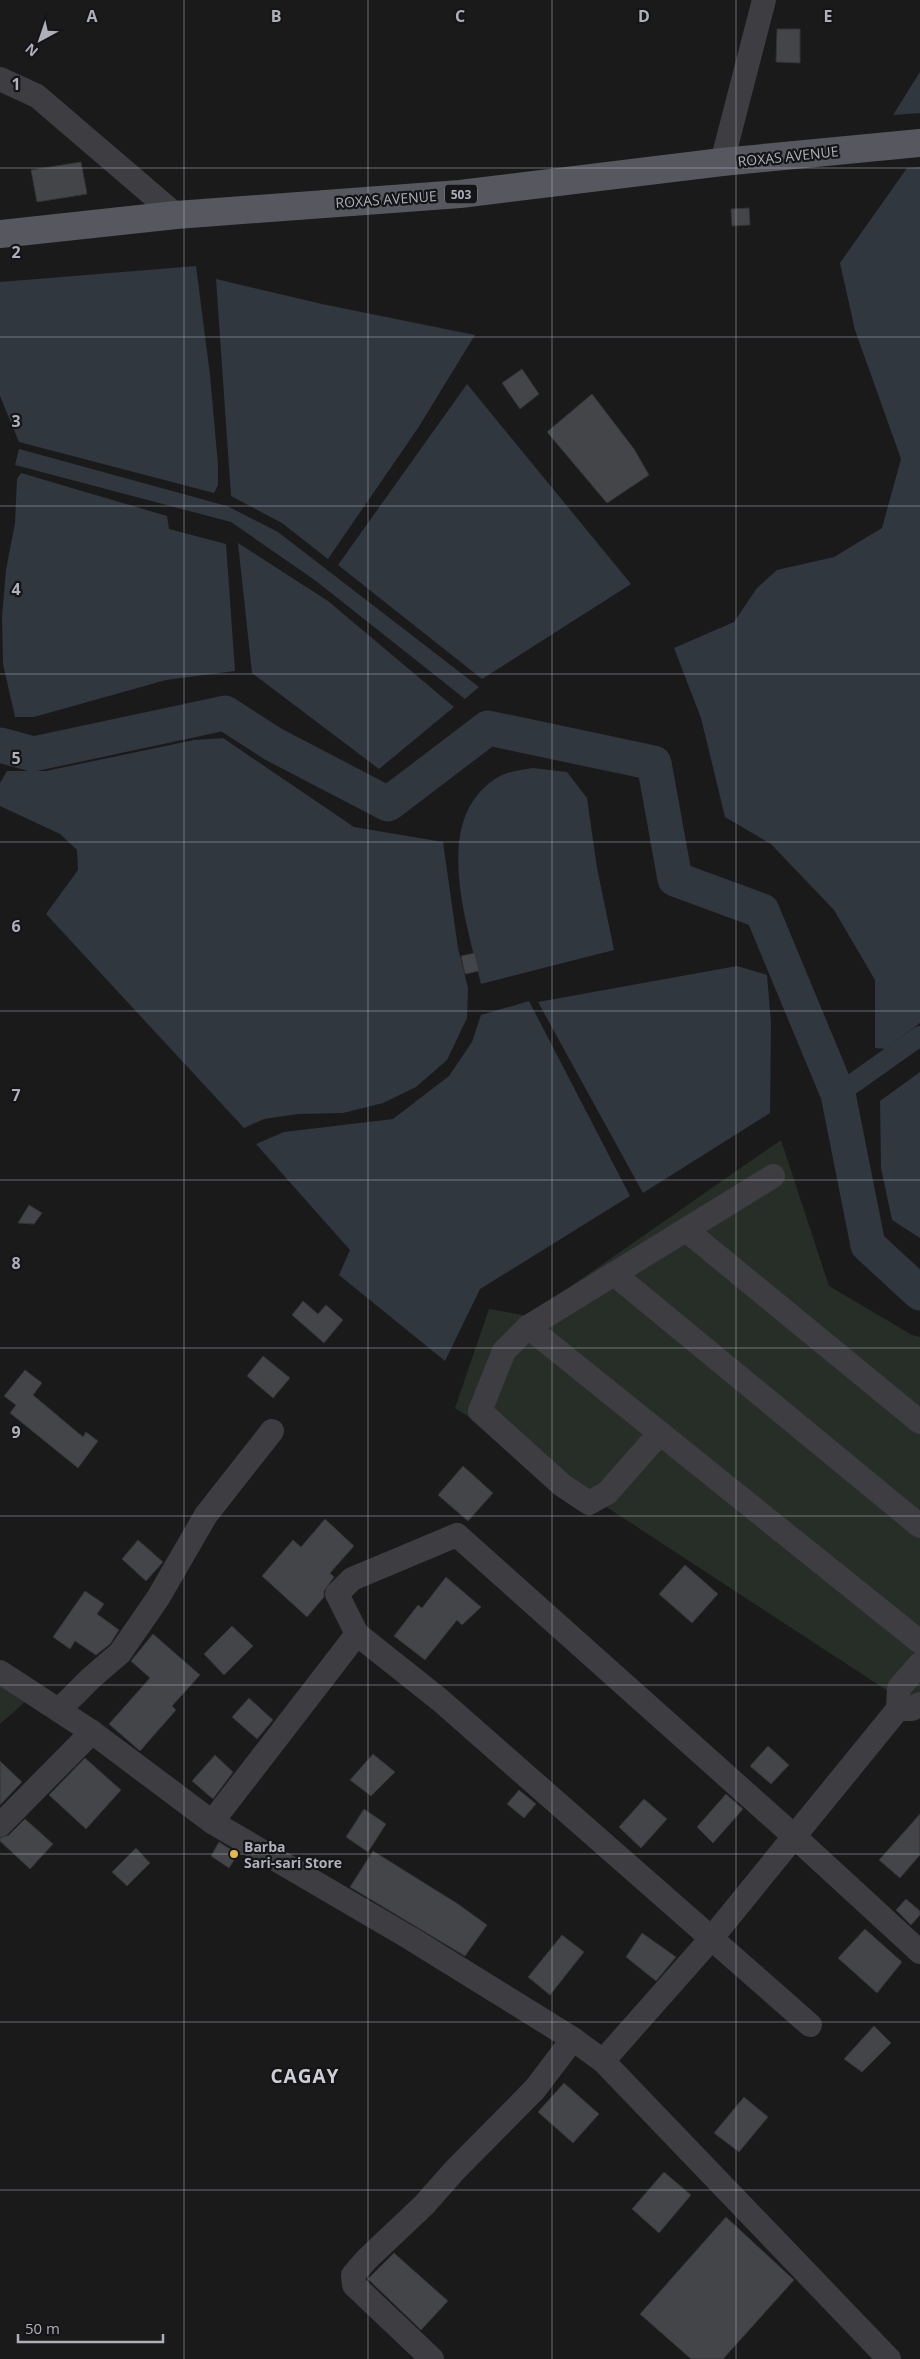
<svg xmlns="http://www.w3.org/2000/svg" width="920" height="2359" font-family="'Open Sans',sans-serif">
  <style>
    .green { fill: #262e27 }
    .water { fill: #30373f }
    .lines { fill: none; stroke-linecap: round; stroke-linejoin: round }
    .canal { stroke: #30373f; stroke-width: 20 }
    .river { stroke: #30373f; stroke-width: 35 }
    .building { fill: #444548; stroke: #343437 }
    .minor { stroke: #3d3d42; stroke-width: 24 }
    .major { stroke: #57585f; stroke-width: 28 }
    .grid { fill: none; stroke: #adb0ba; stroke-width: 1; stroke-opacity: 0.55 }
    .poi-dot { fill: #e3b94a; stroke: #151416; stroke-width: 2 }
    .labels { text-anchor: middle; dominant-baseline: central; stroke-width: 4.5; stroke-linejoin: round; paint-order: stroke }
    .shield { fill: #151416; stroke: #7f8189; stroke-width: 1 }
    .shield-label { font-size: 12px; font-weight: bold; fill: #adb0ba }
    .street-label { font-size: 14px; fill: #adb0ba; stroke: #151416 }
    .poi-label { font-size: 14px; font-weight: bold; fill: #adb0ba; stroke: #151416; text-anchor: start }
    .district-label { font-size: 19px; font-weight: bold; letter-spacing: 1px; fill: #cecfd6; stroke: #151416 }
    .grid-label { font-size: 16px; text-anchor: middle; font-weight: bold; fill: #adb0ba; stroke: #151416; stroke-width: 4.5; stroke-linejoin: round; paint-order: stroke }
  </style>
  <rect width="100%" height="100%" fill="#1a1a1b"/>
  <g class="green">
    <path d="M781,1140L829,1286L912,1335L920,1337V1712L455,1408L489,1309L528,1316Z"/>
    <path d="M0,1685L25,1702L0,1724Z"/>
  </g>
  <g class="water">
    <path d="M920,72V113L893,115Z"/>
    <path d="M920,167V1023L885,1049L875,1048V980L834,910L771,844L725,817L701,718L674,648L734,622L757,588L777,570L834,557L882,528L901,459L855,330L840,263L907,168Z"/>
    <path d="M196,266L210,375L218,465V485L214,493L19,442L0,396V282Z"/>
    <path d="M216,279L322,304L475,335L418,428L328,559L282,523L231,496Z"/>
    <path d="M467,384L631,584L482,679L338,565Z"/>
    <path d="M19,449L227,506L278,532L479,687L465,699L316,581L231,522L15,465Z"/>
    <path d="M21,473L167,516L169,529L226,544L235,671L166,680L34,717H15L3,664L2,617L6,570L15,523L17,479Z"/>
    <path d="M238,543L328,601L454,707L379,769L252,673Z"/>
    <path d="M223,738L354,827L443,842L458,948L468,988L467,1018L447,1060L416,1087L383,1103L343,1113L298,1114L264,1119L244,1128L46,914L78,870L77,850L60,834L0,806V783L7,771H46L194,740Z"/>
    <path d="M533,768L567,772L587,798L597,868L614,950L481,984C467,922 429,816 500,776C509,771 523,770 533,768Z"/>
    <path d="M737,966L767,975L771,1023L770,1113L643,1193L538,1002Z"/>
    <path d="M529,1001L630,1196L480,1289L445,1361L339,1275L350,1250L256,1144L284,1132L393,1119L449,1076L472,1042L481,1015Z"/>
    <path d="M920,1072V1238L892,1220L881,1168L880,1101Z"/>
  </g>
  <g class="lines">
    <path class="canal" d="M838,1094L920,1036"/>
    <path class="river" d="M0,745L33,754L225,713L273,744L388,804L488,728L654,763L675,879L762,911L838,1094L868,1245L920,1293"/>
  </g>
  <g class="building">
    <path d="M777,29H800V63L776,62Z"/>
    <path d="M81,162L87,194L37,202L31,170Z"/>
    <path d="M749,208L750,225L732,226L731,209Z"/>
    <path d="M522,369L539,394L520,409L502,383Z"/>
    <path d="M592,394L634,449L649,475L607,503L547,432Z"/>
    <path d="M475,953L479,971L465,974L461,956Z"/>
    <path d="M29,1205L42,1213L34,1224L18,1223Z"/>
    <path d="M303,1301L318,1314L326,1305L343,1320L324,1343L292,1315Z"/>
    <path d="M263,1356L290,1378L273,1398L247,1376Z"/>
    <path d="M25,1370L42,1383L33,1395L83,1437L86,1432L98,1441L78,1468L10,1413L16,1405L4,1396Z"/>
    <path d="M463,1466L493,1493L468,1521L438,1495Z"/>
    <path d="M325,1519L354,1546L330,1573L334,1577L324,1591V1597L307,1617L262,1576L293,1540L301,1547Z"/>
    <path d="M138,1540L163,1562L146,1581L122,1559Z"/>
    <path d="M685,1565L718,1594L692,1623L659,1594Z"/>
    <path d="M446,1577L481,1607L462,1625L457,1620L425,1660L394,1636L418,1605L422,1608Z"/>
    <path d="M85,1591L104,1604L97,1614L119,1630L110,1644L96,1655L75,1641L70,1649L53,1637Z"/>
    <path d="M232,1626L253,1646L224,1675L204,1654Z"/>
    <path d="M153,1634L200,1675L172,1706L176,1710L140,1751L109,1724L150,1678L131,1661Z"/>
    <path d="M249,1698L273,1720L257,1739L232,1717Z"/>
    <path d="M768,1746L789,1765L771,1784L750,1766Z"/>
    <path d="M373,1754L395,1772L371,1796L350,1780Z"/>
    <path d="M215,1755L233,1772L213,1799L192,1781Z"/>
    <path d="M85,1758L121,1790L86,1829L49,1795Z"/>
    <path d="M0,1761L22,1782L0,1805Z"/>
    <path d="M519,1790L536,1804L524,1818L507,1804Z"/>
    <path d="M726,1794L743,1809L713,1843L697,1827Z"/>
    <path d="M644,1799L667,1819L641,1848L619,1827Z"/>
    <path d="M364,1809L386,1824L368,1852L346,1837Z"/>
    <path d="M920,1814V1855L900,1878L879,1860Z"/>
    <path d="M25,1819L53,1844L30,1869L0,1841V1838L9,1835Z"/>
    <path d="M219,1842L238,1854L229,1868L211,1856Z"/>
    <path d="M136,1848L150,1863L127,1886L112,1872Z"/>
    <path d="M373,1851L458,1904L487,1925L465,1956L350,1887Z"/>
    <path d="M906,1899L920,1911V1915L911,1925L896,1910Z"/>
    <path d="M865,1929L902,1962L877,1993L838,1958Z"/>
    <path d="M642,1933L676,1957L656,1981L626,1957Z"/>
    <path d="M562,1935L584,1952L550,1995L528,1977Z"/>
    <path d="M874,2026L891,2043L862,2072L844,2059Z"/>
    <path d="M564,2083L599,2114L573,2143L538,2112Z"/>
    <path d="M744,2097L768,2117L739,2152L714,2133Z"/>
    <path d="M664,2172L691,2195L659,2233L632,2209Z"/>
    <path d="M726,2217L794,2280L723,2359H691L640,2314Z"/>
    <path d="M394,2253L448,2301L421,2330L368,2279Z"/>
  </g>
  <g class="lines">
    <g class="minor">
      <path d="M0,79L37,96L176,215"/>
      <path d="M722,162L764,0"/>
      <path d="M686,1230L920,1422"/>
      <path d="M614,1274L920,1526"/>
      <path d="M528,1327L920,1642"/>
      <path d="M660,1433L607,1493L589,1503L562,1485L480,1411L504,1351L528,1327L773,1176"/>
      <path d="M0,1672L92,1732L212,1822L410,1938L573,2039L603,2061L889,2359"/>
      <path d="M898,1709H912L920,1704"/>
      <path d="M59,1710L91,1678L120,1653L158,1598L206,1515L272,1431"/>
      <path d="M212,1822L357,1634"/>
      <path d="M0,1825L92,1732"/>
      <path d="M810,2025L440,1700L357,1634L337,1594L352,1579L457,1535L795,1837L920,1952"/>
      <path d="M603,2061L710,1940L898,1709L899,1688L920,1664"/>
      <path d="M432,2359L354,2285L353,2275L367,2259L424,2205L455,2170L535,2089L573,2039"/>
    </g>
    <path class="major" d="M0,234L176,215L460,194L722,162L920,143"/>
  </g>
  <path class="grid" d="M184,0V2359M368,0V2359M552,0V2359M736,0V2359M0,168H920M0,337H920M0,506H920M0,674H920M0,842H920M0,1011H920M0,1180H920M0,1348H920M0,1516H920M0,1685H920M0,1854H920M0,2022H920M0,2190H920"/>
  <circle class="poi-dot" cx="234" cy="1854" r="5"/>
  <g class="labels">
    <rect class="shield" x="445" y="184.5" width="32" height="19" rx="4"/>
    <g class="shield-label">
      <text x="461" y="194">503</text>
    </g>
    <g class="street-label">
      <text transform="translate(788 156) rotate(-6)">ROXAS AVENUE</text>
      <text transform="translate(386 199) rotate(-4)">ROXAS AVENUE</text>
    </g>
    <g class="poi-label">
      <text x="244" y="1846">Barba<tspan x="244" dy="16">Sari-sari Store</tspan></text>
    </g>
    <g class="district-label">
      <text x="305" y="2076">CAGAY</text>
    </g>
  </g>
  <g class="grid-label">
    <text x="92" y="22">A</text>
    <text x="276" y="22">B</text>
    <text x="460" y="22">C</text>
    <text x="644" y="22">D</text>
    <text x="828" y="22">E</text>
    <text x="16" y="90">1</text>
    <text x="16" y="258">2</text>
    <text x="16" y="427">3</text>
    <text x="16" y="595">4</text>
    <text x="16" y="764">5</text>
    <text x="16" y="932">6</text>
    <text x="16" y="1101">7</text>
    <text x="16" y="1269">8</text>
    <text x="16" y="1438">9</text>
  </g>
  <g transform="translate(40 40) rotate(220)" stroke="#151416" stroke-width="4" paint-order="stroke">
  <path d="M0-4L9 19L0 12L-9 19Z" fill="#adb0ba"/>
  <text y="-8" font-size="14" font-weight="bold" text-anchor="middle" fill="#adb0ba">N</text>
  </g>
  <path d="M18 2334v8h145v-8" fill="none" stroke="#adb0ba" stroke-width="2.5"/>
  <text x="25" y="2334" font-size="15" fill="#adb0ba" stroke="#151416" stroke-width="4" paint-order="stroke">50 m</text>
</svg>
